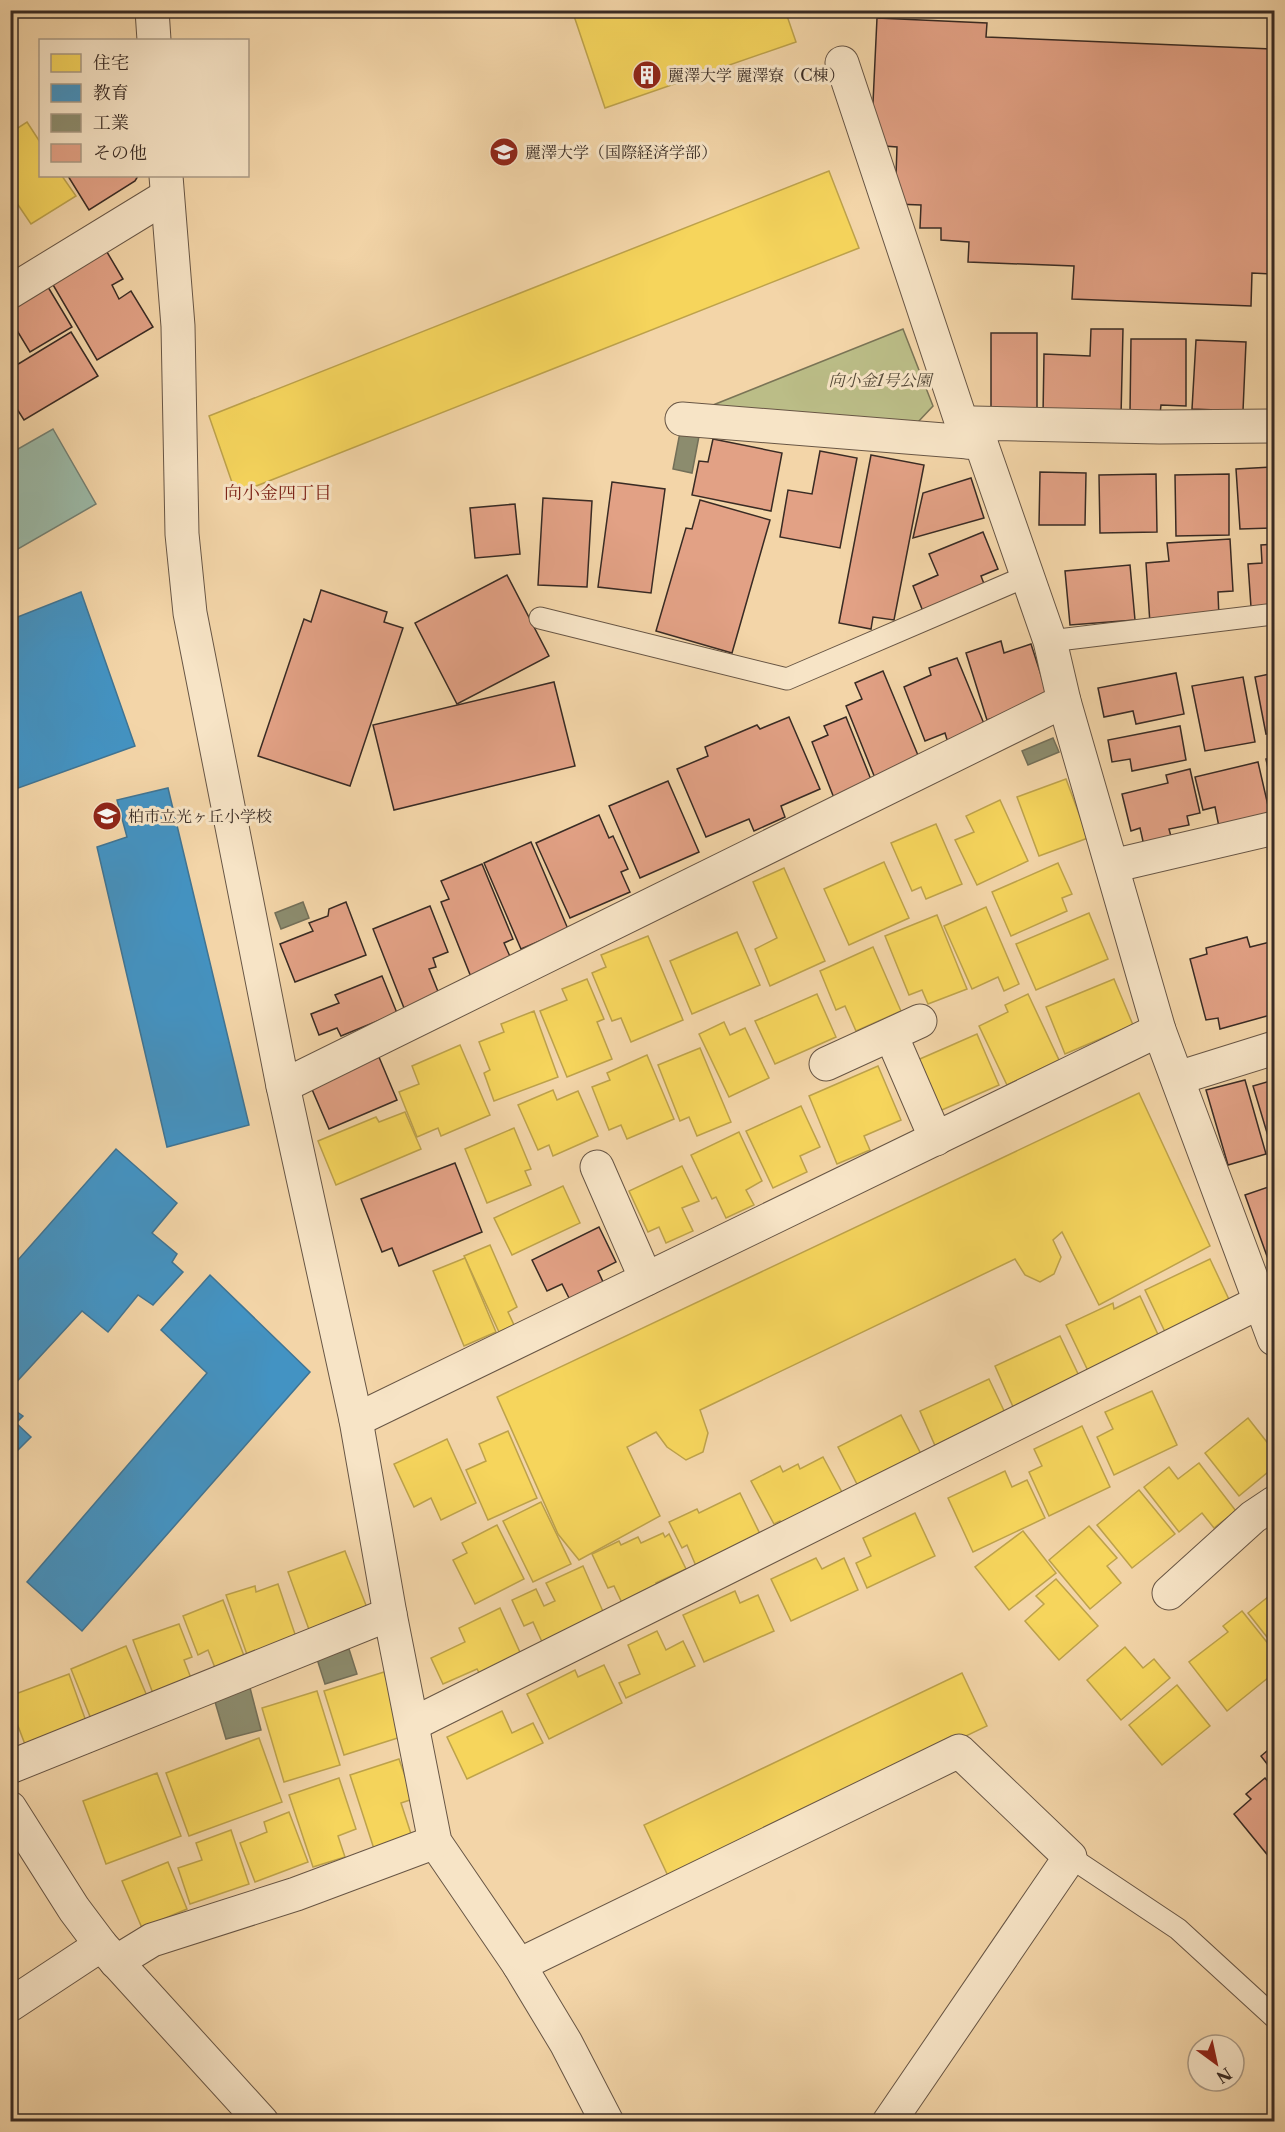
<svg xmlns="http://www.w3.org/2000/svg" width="1285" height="2132" font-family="'Libre Caslon Text','Noto Serif JP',serif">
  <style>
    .green { fill: #bbbd87; stroke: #7a7456; stroke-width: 1.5 }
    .water { fill: #9bb9a7; stroke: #748073; stroke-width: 1.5 }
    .homes { fill: #f6d55c; stroke: #bda24b; stroke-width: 1.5 }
    .schools { fill: #4393c3; stroke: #407493; stroke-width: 1.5 }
    .industry { fill: #8c8c6e; stroke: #736f58; stroke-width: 1.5 }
    .building { fill: #e2a185; stroke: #392b24; stroke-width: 1.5 }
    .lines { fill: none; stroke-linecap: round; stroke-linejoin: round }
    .service-casing { stroke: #685645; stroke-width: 23 }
    .minor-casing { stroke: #685645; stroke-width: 35 }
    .tertiary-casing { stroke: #685645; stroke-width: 35 }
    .service { stroke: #f7e4c6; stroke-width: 21 }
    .minor { stroke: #f7e4c6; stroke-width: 33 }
    .tertiary { stroke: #f7e4c6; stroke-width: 33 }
    .labels { text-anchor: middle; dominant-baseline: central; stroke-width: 6; stroke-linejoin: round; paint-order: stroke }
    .poi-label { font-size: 16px; fill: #392b24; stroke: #f7e4c6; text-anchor: start }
    .park-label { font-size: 16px; font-style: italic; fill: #534838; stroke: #f7e4c6 }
    .neighbourhood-label { font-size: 18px; fill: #7a1f14; stroke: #f7e4c6 }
  </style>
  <rect width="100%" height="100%" fill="#f3d5a8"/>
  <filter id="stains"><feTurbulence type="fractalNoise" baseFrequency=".00333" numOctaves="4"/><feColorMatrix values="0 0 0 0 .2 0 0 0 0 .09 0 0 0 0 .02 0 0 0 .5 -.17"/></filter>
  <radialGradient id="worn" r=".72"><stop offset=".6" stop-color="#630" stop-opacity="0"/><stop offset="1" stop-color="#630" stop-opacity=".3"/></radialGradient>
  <path class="green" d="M903,329L933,406L918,422L781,412L713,405Z"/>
  <path class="water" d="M53,429L96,504L11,553V453Z"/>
  <g class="homes">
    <path d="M572,10H785L796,42L605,108Z"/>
    <path d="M27,122L40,142V176H62L76,196L31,224L10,193V133Z"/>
    <path d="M829,171L859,248L236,494L209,416Z"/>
    <path d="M1066,779L1088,838L1039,856L1017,797Z"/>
    <path d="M1000,800L1028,861L977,885L955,840L974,832L966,816Z"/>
    <path d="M936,824L962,884L926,899L921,887L912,891L891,843Z"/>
    <path d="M884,862L909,918L849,945L824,889Z"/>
    <path d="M1058,863L1072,894L1062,898L1067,911L1011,936L992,892Z"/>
    <path d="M784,868L825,961L770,986L755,949L777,938L753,882Z"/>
    <path d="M986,907L1019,984L1004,991L998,977L972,989L944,926Z"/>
    <path d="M1089,913L1108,959L1036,990L1016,944Z"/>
    <path d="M937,915L967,989L928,1004L922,990L909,995L885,936Z"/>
    <path d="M737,932L760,985L692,1014L670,961Z"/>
    <path d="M648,936L683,1020L631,1042L621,1018L612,1021L592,973L606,967L601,955Z"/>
    <path d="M873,947L901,1011L856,1031L845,1006L836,1010L820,971Z"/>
    <path d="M587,979L604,1019L597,1022L612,1059L567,1077L540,1011L567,1000L562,989Z"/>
    <path d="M1114,979L1133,1025L1065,1054L1046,1007Z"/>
    <path d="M817,994L836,1037L775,1064L755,1021Z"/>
    <path d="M1028,994L1059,1060L1007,1085L979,1026L1008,1012L1005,1005Z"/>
    <path d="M534,1011L558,1077L494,1101L484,1073L490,1070L479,1042L504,1032L501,1024Z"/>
    <path d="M724,1022L730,1035L745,1028L769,1078L729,1097L699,1034Z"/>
    <path d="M977,1034L999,1085L935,1113L913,1062Z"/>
    <path d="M460,1045L490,1115L441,1136L438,1128L417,1137L399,1092L419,1084L412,1066Z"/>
    <path d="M700,1048L731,1122L697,1136L689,1117L680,1121L658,1065Z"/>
    <path d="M647,1055L674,1119L627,1139L621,1125L609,1130L592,1087L610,1080L607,1073Z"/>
    <path d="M878,1066L901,1120L864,1136L870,1150L837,1164L809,1096Z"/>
    <path d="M553,1090L557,1100L578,1091L598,1136L553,1156L549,1145L538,1150L518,1105Z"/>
    <path d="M1139,1093L1210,1246L1099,1305L1062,1232L1053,1240L1061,1257L1054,1274L1040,1282L1025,1275L1015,1259L700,1410L708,1433L703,1452L686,1460L667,1447L656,1432L627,1447L660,1516L579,1560L558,1534L497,1397Z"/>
    <path d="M801,1106L820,1147L800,1156L807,1172L773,1188L746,1131Z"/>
    <path d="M405,1112L421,1149L336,1185L318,1141L376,1117L379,1122Z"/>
    <path d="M514,1128L531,1169L525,1171L531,1185L487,1203L465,1149Z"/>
    <path d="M739,1132L762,1181L746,1190L754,1205L726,1218L716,1197L712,1199L691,1155Z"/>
    <path d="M682,1166L699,1201L682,1208L693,1231L666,1243L659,1227L648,1232L629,1191Z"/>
    <path d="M563,1186L580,1223L512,1255L494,1218Z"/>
    <path d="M490,1245L517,1307L508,1312L514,1325L499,1332L464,1256Z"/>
    <path d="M465,1258L496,1332L464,1346L433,1271Z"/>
    <path d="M1210,1259L1232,1306L1167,1336L1145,1290Z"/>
    <path d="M1140,1296L1161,1341L1090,1375L1066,1325L1113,1303L1114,1309Z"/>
    <path d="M1060,1336L1080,1378L1014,1409L995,1366Z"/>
    <path d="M989,1379L1007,1417L936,1448L920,1411Z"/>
    <path d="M1152,1391L1177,1445L1114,1475L1097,1437L1113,1429L1105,1412Z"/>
    <path d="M901,1415L922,1456L859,1488L838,1447Z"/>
    <path d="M1248,1418L1274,1451V1467L1239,1496L1205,1453Z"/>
    <path d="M1082,1426L1110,1487L1049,1516L1029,1472L1042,1466L1034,1449Z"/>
    <path d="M508,1431L537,1498L488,1520L466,1470L486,1461L479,1444Z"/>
    <path d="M447,1439L476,1503L441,1520L431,1498L414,1507L394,1464Z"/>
    <path d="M823,1457L844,1496L783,1528L780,1521L774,1524L751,1481L780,1466L783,1472L798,1464L800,1469Z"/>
    <path d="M1199,1463L1236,1511L1214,1528L1202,1513L1179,1532L1144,1487L1169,1467L1178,1479Z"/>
    <path d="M1005,1471L1012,1487L1027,1480L1045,1518L973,1552L948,1498Z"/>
    <path d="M1139,1490L1175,1534L1132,1568L1097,1525Z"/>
    <path d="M740,1493L760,1534L696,1566L687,1545L682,1548L669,1522L697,1509L699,1513Z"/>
    <path d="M541,1502L571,1564L533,1582L503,1521Z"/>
    <path d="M915,1513L935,1556L867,1588L856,1563L871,1556L863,1538Z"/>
    <path d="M497,1525L524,1579L475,1604L453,1560L467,1553L462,1543Z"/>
    <path d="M1089,1526L1117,1558L1107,1566L1121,1583L1090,1609L1049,1560Z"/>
    <path d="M1023,1531L1056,1573L1009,1610L975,1567Z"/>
    <path d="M663,1533L665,1537L669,1534L686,1569L656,1583L658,1588L623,1605L614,1586L608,1588L592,1554L619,1541L621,1545L638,1537L641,1543Z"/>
    <path d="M345,1551L369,1613L311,1635L288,1572Z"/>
    <path d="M816,1558L822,1569L844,1558L858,1590L791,1621L771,1579Z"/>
    <path d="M583,1566L605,1616L543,1644L533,1622L524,1626L512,1600L536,1589L544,1606L555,1601L546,1583Z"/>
    <path d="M1056,1579L1098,1626L1059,1660L1025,1621L1044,1604L1036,1596Z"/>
    <path d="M278,1584L299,1646L250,1663L226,1595L255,1586L256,1592Z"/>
    <path d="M735,1591L740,1603L758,1595L774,1631L704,1662L683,1615Z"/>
    <path d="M1274,1592V1646L1248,1613Z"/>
    <path d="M223,1600L246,1661L217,1673L208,1650L198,1655L183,1616Z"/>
    <path d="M500,1608L523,1659L482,1678L477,1669L443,1684L431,1658L465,1642L459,1628Z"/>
    <path d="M1242,1611L1274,1651V1673L1227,1711L1189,1662L1228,1632L1223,1626Z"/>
    <path d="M179,1624L192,1657L184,1660L194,1686L155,1699L133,1640Z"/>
    <path d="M657,1631L666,1650L683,1641L695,1666L626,1698L619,1683L640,1674L628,1645Z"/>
    <path d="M126,1646L147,1696L91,1719L71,1669Z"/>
    <path d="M1125,1647L1143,1668L1154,1659L1170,1678L1121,1720L1087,1680Z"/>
    <path d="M604,1665L622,1703L549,1739L527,1694L575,1670L578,1677Z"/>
    <path d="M384,1672L404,1736L344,1755L324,1691Z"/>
    <path d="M962,1673L987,1726L669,1878L644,1825Z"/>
    <path d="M69,1674L87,1724L26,1747L10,1705V1696Z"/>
    <path d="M1177,1685L1210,1726L1162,1765L1129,1725Z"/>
    <path d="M317,1691L340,1765L284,1782L262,1708Z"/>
    <path d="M502,1711L512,1733L533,1723L543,1743L467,1779L447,1737Z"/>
    <path d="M259,1738L282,1802L189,1836L166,1773Z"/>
    <path d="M399,1759L413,1799L401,1803L413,1840L375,1852L350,1775Z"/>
    <path d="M157,1773L181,1836L106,1864L83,1801Z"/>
    <path d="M339,1778L356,1829L338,1836L345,1857L313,1867L289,1795Z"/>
    <path d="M289,1812L308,1862L255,1882L240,1843L267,1832L264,1822Z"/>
    <path d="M231,1830L249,1884L190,1904L178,1868L202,1860L196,1843Z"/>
    <path d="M168,1862L187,1909L142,1928L122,1881Z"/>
  </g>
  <g class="schools">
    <path d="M81,592L135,746L10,791V620Z"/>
    <path d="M168,788L249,1125L167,1147L97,847L127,837L117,800Z"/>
    <path d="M116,1149L177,1203L152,1233L177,1254L172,1262L183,1272L153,1305L138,1295L108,1332L82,1311L10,1389V1269Z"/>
    <path d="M210,1275L310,1372L82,1631L27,1582L207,1373L161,1330Z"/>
    <path d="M10,1407L23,1416L16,1423L31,1437L10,1458Z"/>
  </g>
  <g class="industry">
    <path d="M681,427L700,431L692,473L673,469Z"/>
    <path d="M1053,738L1059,752L1028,765L1022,751Z"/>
    <path d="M303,902L309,918L281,929L275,913Z"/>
    <path d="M349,1649L357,1674L325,1684L317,1659Z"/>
    <path d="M249,1684L261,1730L226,1739L213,1695Z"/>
  </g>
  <g class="building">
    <path d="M877,18L987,23L986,37L1274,49V274L1252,273L1251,306L1072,299L1074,266L968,262L969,242L941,240V228H920L921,205L895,204L897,147L871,145Z"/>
    <path d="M68,176H138L135,181L89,210Z"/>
    <path d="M104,247L123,279L112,285L119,299L131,291L153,327L97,360L49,278Z"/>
    <path d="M45,282L72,327L30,352L10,319V303Z"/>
    <path d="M1091,329H1123L1121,417L1043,415L1044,354L1090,356Z"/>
    <path d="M71,332L98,376L24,420L10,398V369Z"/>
    <rect x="991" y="333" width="46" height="81"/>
    <path d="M1131,339H1186V406L1161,405L1160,414L1130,413Z"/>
    <path d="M1196,340L1246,342L1243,411L1192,409Z"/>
    <path d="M713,439L782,453L771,511L692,495L699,461L708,462Z"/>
    <path d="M820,451L857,458L840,548L780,537L788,490L812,494Z"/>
    <path d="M871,455L924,465L894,620L873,617L871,629L839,623Z"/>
    <path d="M1274,467V528L1240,529L1236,469Z"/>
    <path d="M1040,472L1086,473L1085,525H1039Z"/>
    <path d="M1156,474L1157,532L1100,533L1099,475Z"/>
    <path d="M1229,474V535L1176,536L1175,475Z"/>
    <path d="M971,478L984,518L913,538L923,493Z"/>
    <path d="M612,482L665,489L651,593L598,587Z"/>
    <path d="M543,498L592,501L587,587L538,585Z"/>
    <path d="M700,500L770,520L732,653L656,631L686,528L692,529Z"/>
    <path d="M515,504L520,554L475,558L470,508Z"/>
    <path d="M983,532L998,569L981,576L986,589L924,614L913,586L938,575L929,554Z"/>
    <path d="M1230,539L1233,591L1218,592L1219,618L1150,624L1146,563L1169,561L1167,543Z"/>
    <path d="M1274,544V605L1251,607L1248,564L1262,563L1261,545Z"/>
    <path d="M1130,565L1135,620L1070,625L1065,571Z"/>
    <path d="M507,575L549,656L457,704L415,623Z"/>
    <path d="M321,590L387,612L384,622L403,628L350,786L258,756L304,619L311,622Z"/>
    <path d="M1001,641L1004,653L1031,644L1049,700L987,720L966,653Z"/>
    <path d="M957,658L987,731L949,746L945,733L925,741L904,687L931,675L929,668Z"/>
    <path d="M883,671L920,760L875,778L846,706L862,699L855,683Z"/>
    <path d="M1176,673L1184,714L1136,724L1133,711L1104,717L1098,688Z"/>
    <path d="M1274,673V732L1266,734L1255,677Z"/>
    <path d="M1243,677L1255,742L1205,751L1192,686Z"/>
    <path d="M554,682L575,766L394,810L373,725Z"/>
    <path d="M789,717L820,789L781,806L785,817L754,831L749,819L706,837L677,769L708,756L705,747L757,725L760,729Z"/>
    <path d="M846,717L872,782L834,798L812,742L828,735L824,726Z"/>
    <path d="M1180,726L1186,760L1132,771L1130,759L1112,762L1108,740Z"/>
    <path d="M1274,757V796L1266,759Z"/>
    <path d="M1258,762L1272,823L1219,827L1215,807L1203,810L1195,777Z"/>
    <path d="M1190,769L1200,813L1187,816L1189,825L1169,829L1173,844L1145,850L1140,828L1131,831L1122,794L1168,783L1166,775Z"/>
    <path d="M668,781L699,852L640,878L609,806Z"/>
    <path d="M599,815L609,838L613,836L628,869L621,872L630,892L570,918L536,843Z"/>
    <path d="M531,842L568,929L521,949L484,863Z"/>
    <path d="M482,864L513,939L504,943L512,961L471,977L441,902L449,899L441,881Z"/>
    <path d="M346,902L366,955L295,982L280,944L313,931L309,923L328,916L329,909Z"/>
    <path d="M430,906L448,952L433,958L436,967L429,969L439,994L404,1008L373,929Z"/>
    <path d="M1247,937L1250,947L1274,941V1014L1220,1029L1218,1018L1206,1020L1190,959L1207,954L1206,948Z"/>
    <path d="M382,976L397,1013L341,1036L337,1028L319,1035L311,1014L339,1003L335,995Z"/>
    <path d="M376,1050L397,1100L329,1129L311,1087Z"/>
    <path d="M1245,1080L1266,1154L1228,1165L1206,1090Z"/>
    <path d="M1274,1080V1156L1253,1086Z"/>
    <path d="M455,1163L482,1232L399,1266L392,1248L382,1252L361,1199Z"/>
    <path d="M1274,1185V1256L1268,1259L1245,1195Z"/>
    <path d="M599,1227L616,1262L598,1271L604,1284L570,1300L562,1284L547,1291L532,1260Z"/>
    <path d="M1274,1745V1773L1261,1756Z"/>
    <path d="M1265,1778L1274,1789V1863L1234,1814L1251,1799L1246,1794Z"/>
  </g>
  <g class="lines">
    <g class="service-casing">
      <g id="service">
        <path d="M540,618L787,679L1027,576"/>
        <path d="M1050,641L1274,614"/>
        <path d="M1070,1857L1178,1929L1274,2017"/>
      </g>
    </g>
    <g class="minor-casing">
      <g id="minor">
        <path d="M152,10L154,40"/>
        <path d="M842,63L968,442"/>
        <path d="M166,176L178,326L182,534L190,613L283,1086L356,1420L390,1614L435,1842L519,1965L566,2043L607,2122"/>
        <path d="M10,292L167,196"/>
        <path d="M682,419L981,443"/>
        <path d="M1274,426L1160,427L974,423L1050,641L1064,701L1159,1030L1274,1339"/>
        <path d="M1112,866L1274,828"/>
        <path d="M891,1035L936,1139"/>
        <path d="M826,1064L920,1021"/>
        <path d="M1178,1078L1274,1048"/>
        <path d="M283,1086L1064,701"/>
        <path d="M597,1167L646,1279"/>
        <path d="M356,1420L1159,1030"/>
        <path d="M1169,1593L1253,1517L1274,1503"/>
        <path d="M413,1724L1260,1302"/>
        <path d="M10,1767L390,1614"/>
        <path d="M116,1962L152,1940L296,1894L435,1842"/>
        <path d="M519,1965L959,1751L1070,1857L889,2122"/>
        <path d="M10,2005L101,1945"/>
      </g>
    </g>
    <g class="tertiary-casing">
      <path id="tertiary" d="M10,1808L74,1909L101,1945L262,2122"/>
    </g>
    <use href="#service" class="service"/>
    <use href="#minor" class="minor"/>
    <use href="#tertiary" class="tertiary"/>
  </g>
  <defs>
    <g id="building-disc" transform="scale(1.5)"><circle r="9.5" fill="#8f2418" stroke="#f7e4c6"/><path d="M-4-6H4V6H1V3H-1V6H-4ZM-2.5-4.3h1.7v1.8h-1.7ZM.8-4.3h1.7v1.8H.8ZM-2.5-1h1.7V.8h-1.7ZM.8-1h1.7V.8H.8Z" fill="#fff"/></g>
    <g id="university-disc" transform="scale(1.5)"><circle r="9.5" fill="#8f2418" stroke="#f7e4c6"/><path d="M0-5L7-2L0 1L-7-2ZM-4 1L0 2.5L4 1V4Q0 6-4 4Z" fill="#fff"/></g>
    <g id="school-disc" transform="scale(1.5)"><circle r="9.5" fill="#8f2418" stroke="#f7e4c6"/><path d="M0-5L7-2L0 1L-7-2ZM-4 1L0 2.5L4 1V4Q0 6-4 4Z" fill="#fff"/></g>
  </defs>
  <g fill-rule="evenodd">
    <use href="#building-disc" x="647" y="75"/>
    <use href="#university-disc" x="504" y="152"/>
    <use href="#school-disc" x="107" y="816"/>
  </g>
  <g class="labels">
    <g class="poi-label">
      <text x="668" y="75">麗澤大学 麗澤寮（C棟）</text>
      <text x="525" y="152">麗澤大学（国際経済学部）</text>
      <text x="128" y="816">柏市立光ヶ丘小学校</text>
    </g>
    <g class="park-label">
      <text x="880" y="380">向小金1号公園</text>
    </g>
    <g class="neighbourhood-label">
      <text x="278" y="493">向小金四丁目</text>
    </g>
  </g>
  <rect width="1285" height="2132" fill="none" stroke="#f3d5a8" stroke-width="36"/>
  <rect x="12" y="12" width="1261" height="2108" fill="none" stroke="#392b24" stroke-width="3"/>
  <rect x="18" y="18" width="1249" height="2096" fill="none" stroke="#392b24" stroke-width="1.5"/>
  <rect x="39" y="39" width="210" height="138" fill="#f7e4c6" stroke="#ab9a85" stroke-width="1.5"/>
  <rect x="51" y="54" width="30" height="18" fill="#f6d55c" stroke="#ab9a85" stroke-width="1.5"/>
  <text x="93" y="69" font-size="18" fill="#392b24">住宅</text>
  <rect x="51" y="84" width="30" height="18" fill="#4393c3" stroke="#ab9a85" stroke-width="1.5"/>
  <text x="93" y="99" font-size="18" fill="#392b24">教育</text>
  <rect x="51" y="114" width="30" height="18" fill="#8c8c6e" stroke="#ab9a85" stroke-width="1.5"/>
  <text x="93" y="129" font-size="18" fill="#392b24">工業</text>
  <rect x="51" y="144" width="30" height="18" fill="#e2a185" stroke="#ab9a85" stroke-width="1.5"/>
  <text x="93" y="159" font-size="18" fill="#392b24">その他</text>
  <g transform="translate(1216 2063) rotate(147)"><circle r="28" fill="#f7e4c6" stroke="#ab9a85" stroke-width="1.5"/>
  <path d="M0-4.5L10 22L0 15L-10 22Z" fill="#8f2418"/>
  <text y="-9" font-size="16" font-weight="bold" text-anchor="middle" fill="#392b24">N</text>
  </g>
  <rect width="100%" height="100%" filter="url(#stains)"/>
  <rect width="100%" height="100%" fill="url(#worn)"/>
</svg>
